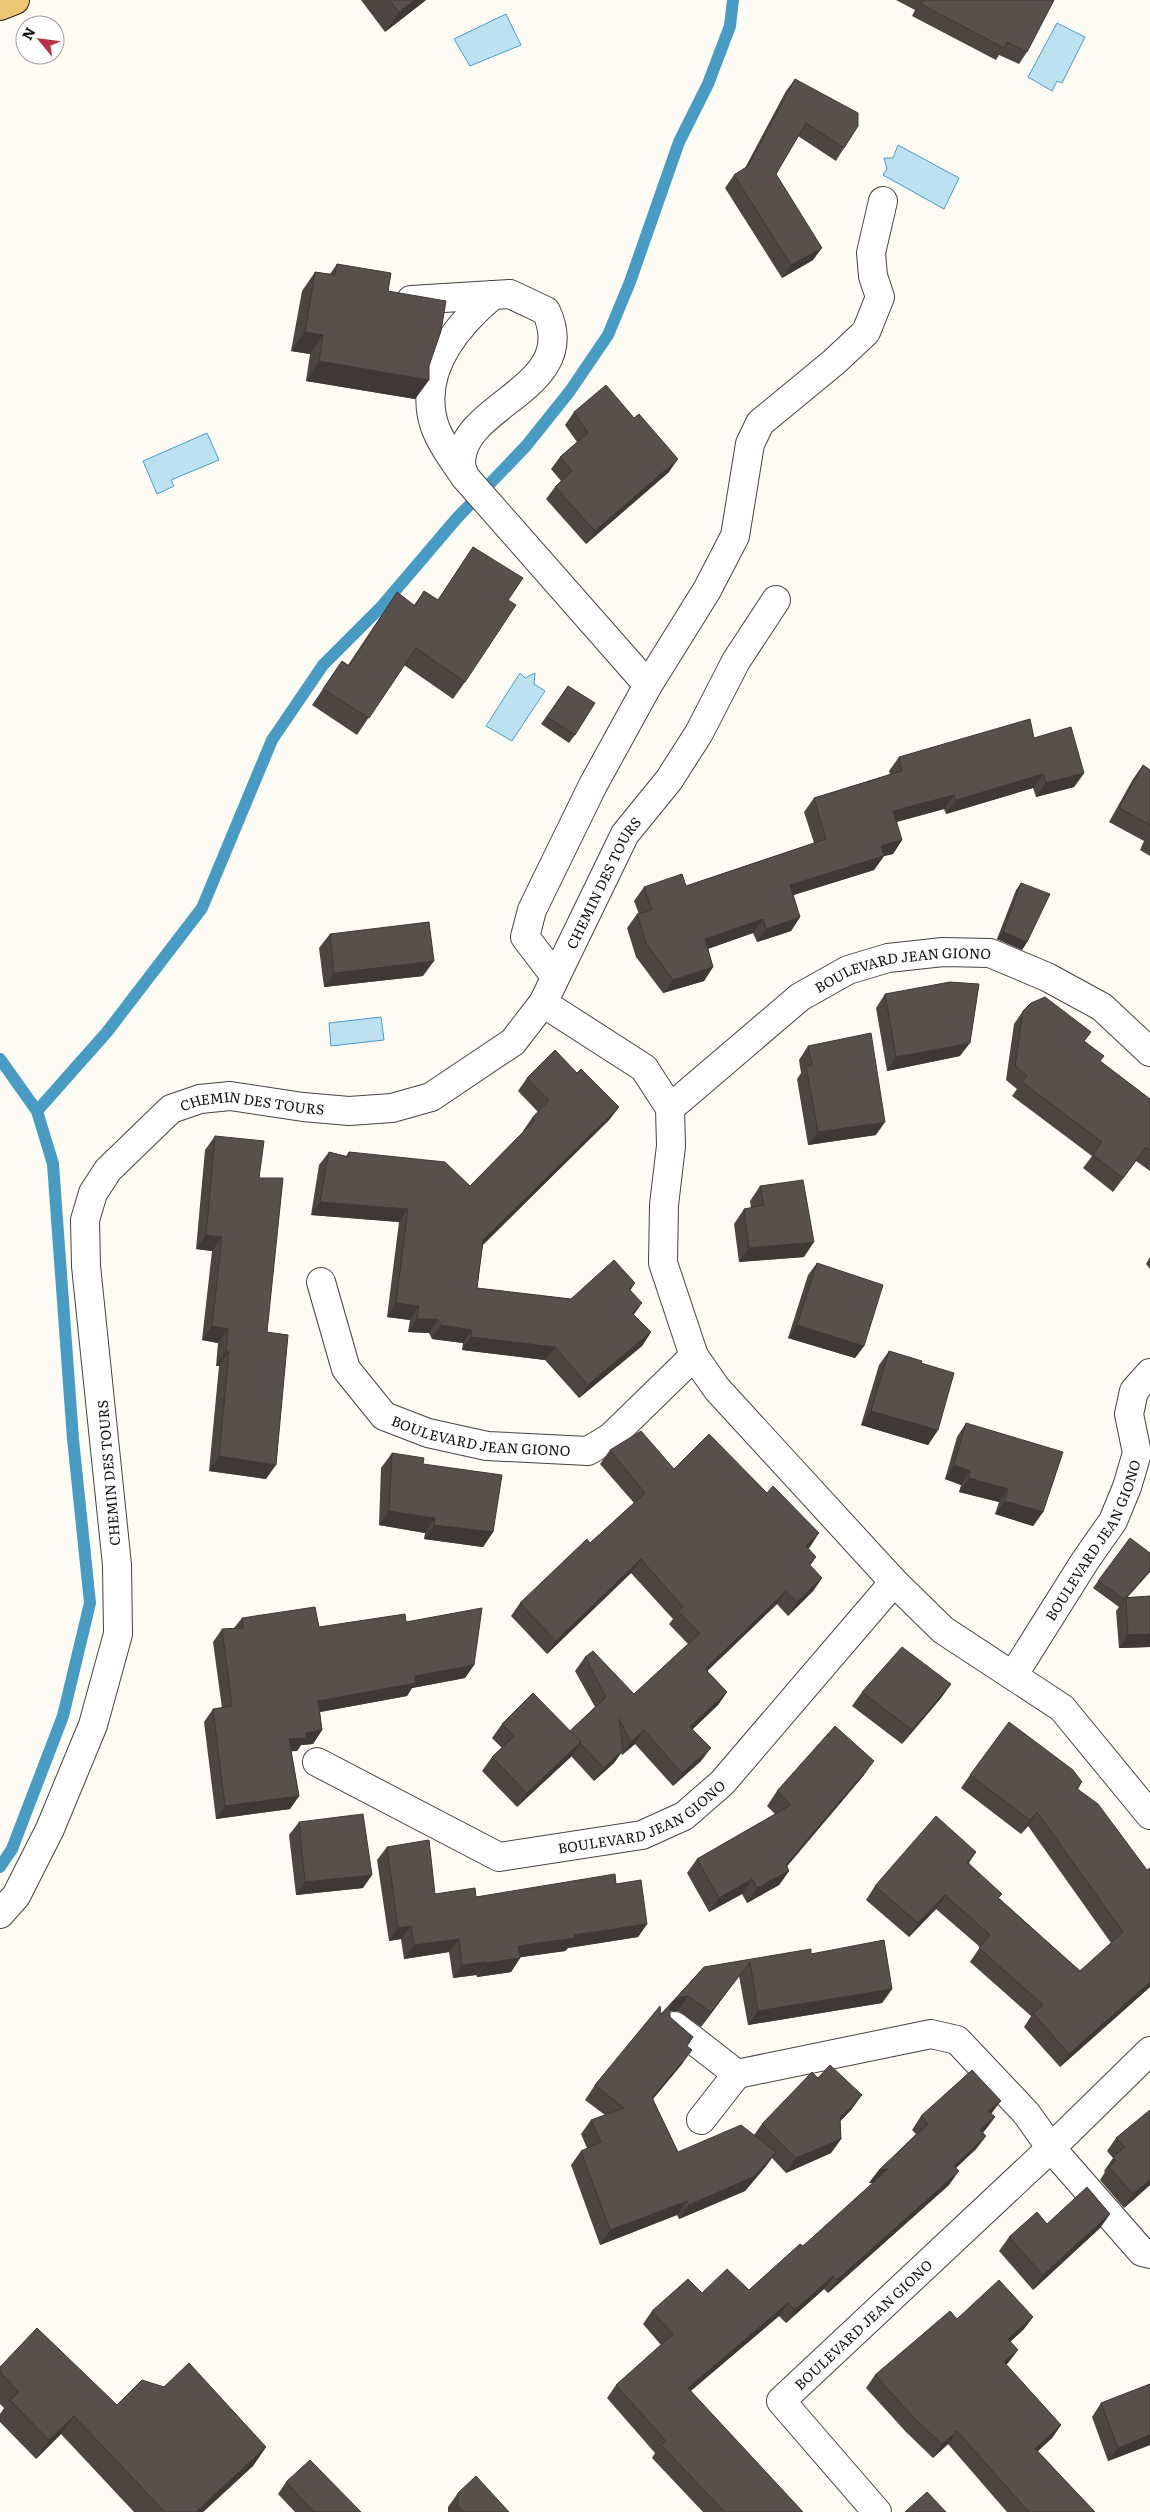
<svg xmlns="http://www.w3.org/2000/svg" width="1150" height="2512" font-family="Literata,serif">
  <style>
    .water { fill: #bce2f2; stroke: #489cc4 }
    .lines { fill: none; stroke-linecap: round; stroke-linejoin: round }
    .stream { stroke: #489cc4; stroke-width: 12 }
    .minor-casing { stroke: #434343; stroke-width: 30 }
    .major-casing { stroke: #212121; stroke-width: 30 }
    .minor { stroke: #fff; stroke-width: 28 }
    .major { stroke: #eec774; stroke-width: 28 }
    .wall { fill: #4c4542 }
    .shaded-wall { fill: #3e3836 }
    .building { fill: #58504d; stroke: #3e3836 }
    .labels { text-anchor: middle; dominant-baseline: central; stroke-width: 5; stroke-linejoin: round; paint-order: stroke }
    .street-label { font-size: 14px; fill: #101010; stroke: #fff }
  </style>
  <rect width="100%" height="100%" fill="#fefbf4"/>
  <g class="water">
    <path d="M506,14L521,45L470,66L454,39Z"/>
    <path d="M1057,23L1085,37L1062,83L1057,81L1052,91L1028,77Z"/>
    <path d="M898,145L959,178L944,209L883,175L887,169L884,158H893Z"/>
    <path d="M207,433L219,460L171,480L174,486L157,494L143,461Z"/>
    <path d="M520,673L525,678L535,673L534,684L545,691L512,741L486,726Z"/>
    <path d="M381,1017L384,1040L331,1046L329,1023Z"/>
  </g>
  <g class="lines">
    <g class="stream">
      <path d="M0,1059L37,1111L53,1164L73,1439L90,1603L63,1716L12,1849L0,1867"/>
      <path d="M37,1111L107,1032L202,908L272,740L323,665L382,606L457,518L526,446L570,391L608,335L630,282L679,142L708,84L730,26L733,0"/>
    </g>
    <g class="minor-casing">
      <g id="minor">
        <path d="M411,300L510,294L546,311C582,388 462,403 461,462C461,466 463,472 465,477L648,685"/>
        <path d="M465,477C454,461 442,445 435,427C417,374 455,327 493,295"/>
        <path d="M554,975L525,937L532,910L593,785L648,685L707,590L735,536L750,444L760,423L834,362L866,332L880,297L873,276L871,253L883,201"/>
        <path d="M543,1003L644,1068L670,1108L671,1146L664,1205L663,1263L694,1356L717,1389L894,1582L943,1630L1062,1708L1150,1815"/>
        <path id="s1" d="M670,1108L800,997L848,970L888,958L943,952L990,953L1047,977L1102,1007L1150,1052"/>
        <path id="s2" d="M321,1282L346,1369L384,1416L428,1433L487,1446L588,1451L611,1437L694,1356"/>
        <path id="s3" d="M1014,1674L1085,1561L1113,1521L1127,1487L1137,1453L1129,1414L1134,1391L1150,1373"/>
        <path id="s4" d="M317,1762L499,1857L642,1835L684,1816L722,1783L894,1582"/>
        <path id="s5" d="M0,1914L16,1896L50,1829L93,1725L118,1634L117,1565L86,1266L85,1220L93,1193L108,1170L171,1109L200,1099L230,1096L303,1107L349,1111L392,1108L431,1097L513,1042L543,1003L625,834L669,780L699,733L736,661L776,600"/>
        <path d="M675,2026L737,2074L931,2034L957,2040L1026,2113L1051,2148L1142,2252L1150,2254"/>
        <path d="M701,2120L737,2074"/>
        <path id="s6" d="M877,2512L781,2401L1051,2148L1150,2051"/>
      </g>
    </g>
    <g class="major-casing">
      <path id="major" d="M0,6L15,0"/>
    </g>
    <use href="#minor" class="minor"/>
    <use href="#major" class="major"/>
  </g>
  <g class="wall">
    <path d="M361,0H426L385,32Z"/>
    <path d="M896,0H1054L1027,52L1019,64L999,55L996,60L912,16L915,10Z"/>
    <path d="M795,79L844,148L836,161L798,136L776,174L813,260L782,278L725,188L734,175L745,168L786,91Z"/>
    <path d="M337,264L388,291L429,366V380L415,399L306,381L310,354L291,351L302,291L315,272L330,274Z"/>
    <path d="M574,412L669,472L586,544L546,499L555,487L561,481L551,469L560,457L577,442L565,425Z"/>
    <path d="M473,547L508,600L465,682L453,699L404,665L357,735L312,705L342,661L348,665L397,592L414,605L424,591L438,600Z"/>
    <path d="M568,686L575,735L569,743L541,724Z"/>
    <path d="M1034,738L1084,773L1074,787L1036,797L1033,788L946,814L944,809L897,822L902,840L893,854L884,856L874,870L793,895L800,917L791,931L757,942L753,933L708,949L713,967L704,981L663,993L636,957L627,928L637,914H639L634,901L644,887L686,886L814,843L804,812L814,798L890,774L889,771L899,757Z"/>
    <path d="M1143,765L1150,770V856L1140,850L1144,841L1109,822L1133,779Z"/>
    <path d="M1021,883L1027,942L1022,950L997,939L1016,890Z"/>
    <path d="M330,934L423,976L324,987L319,948Z"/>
    <path d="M885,994L960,1056L887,1071L876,1008Z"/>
    <path d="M1023,1011L1091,1032L1084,1041L1100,1061L1150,1099V1171L1136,1161L1113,1192L1083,1168L1092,1156L1012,1096L1017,1089L1006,1080L1014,1024Z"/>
    <path d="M808,1046L876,1135L808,1145L797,1079L801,1073L799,1060Z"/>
    <path d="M577,1073L619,1107L609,1120L483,1245L477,1288L571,1299L635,1283L630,1291L634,1315L651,1332L642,1346L579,1398L545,1360L462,1350L463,1343L432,1339L429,1333L408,1332L410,1320L387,1317L399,1222L311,1215L319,1165L329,1152L346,1156L349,1152L470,1186L523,1132V1131L532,1118L538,1112L518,1091L527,1078Z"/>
    <path d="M215,1136L259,1178L267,1332L266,1479L209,1471L219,1366H216L218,1343L202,1340L212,1251L196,1249L205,1150Z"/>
    <path d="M760,1186L804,1257L739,1262L734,1224L744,1209L751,1208L750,1201Z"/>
    <path d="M1150,1257V1269L1146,1264Z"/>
    <path d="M817,1263L864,1346L855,1358L788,1338L808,1275Z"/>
    <path d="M889,1351L921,1363L938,1430L928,1445L861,1425L879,1365Z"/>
    <path d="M966,1423L1043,1512L1033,1526L995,1514L999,1502L959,1492L961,1485L945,1479L957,1437Z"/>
    <path d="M610,1450L674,1469L810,1547L808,1548L810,1566L822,1578L813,1591L788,1616L777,1604L707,1671L727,1692L718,1705L693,1729L701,1761L673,1786L635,1744L622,1755L621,1753L614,1763L594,1781L571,1756L517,1807L482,1771L492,1757L502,1748L492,1738L502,1724L570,1731L595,1707L575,1671L585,1657L634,1694L688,1644L669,1624L673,1619L631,1573L547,1654L511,1616L520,1603L590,1543L634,1503L600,1464Z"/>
    <path d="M392,1453L423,1464L493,1532L483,1547L424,1539L425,1533L379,1525L381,1468Z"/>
    <path d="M1098,1581L1127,1597L1150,1596V1647L1119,1648L1116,1611L1122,1603L1119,1607L1093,1588Z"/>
    <path d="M242,1618L319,1627L406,1622L474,1665L465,1678L412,1688L407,1696L320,1712L322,1730L313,1744L301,1745L297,1751H291L299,1796L290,1809L216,1819L204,1722L213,1709L222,1708L213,1642L222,1629L234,1628Z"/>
    <path d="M951,1684L941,1698L902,1744L852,1706L862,1692Z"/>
    <path d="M864,1775L787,1866L789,1871L779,1885L747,1903L742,1894L709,1912L687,1873L697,1859L775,1814L767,1806L777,1791Z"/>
    <path d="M970,1775L1082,1782L1078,1789L1150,1987L1060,2067L1024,2027L1031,2016L970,1962L980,1947L936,1909L909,1937L866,1900L875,1886L976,1852L969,1863L999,1898L1080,1971L1111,1943L1028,1826L1021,1834L961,1788Z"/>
    <path d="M299,1822L363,1888L296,1895L289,1835Z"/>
    <path d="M387,1847L435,1894L476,1897L616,1884L647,1924L638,1937L568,1948L565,1951L520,1957V1958L511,1972L477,1977L476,1975L453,1978L449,1952L404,1959L401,1939L389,1941L377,1860Z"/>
    <path d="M811,1954L892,1989L882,2003L748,2025L739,1976L701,2027L678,2011H670V2017L687,2046L682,2064L653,2099L678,2152L754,2135L762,2124L852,2109L840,2121L841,2139L831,2153L786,2173L772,2158L766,2166L745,2191L679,2219L677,2215L600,2245L571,2165L581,2151L587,2148L581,2134L591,2120L605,2115L585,2100L595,2085L704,1967Z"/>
    <path d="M1150,2110V2185L1124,2208L1100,2180L1105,2172L1104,2171L1113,2158L1107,2151L1116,2138Z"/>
    <path d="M991,2114L995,2117L983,2133L986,2136L976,2149L956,2168L949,2185L828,2293L824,2289L786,2323L779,2316L690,2391L803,2512H703L652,2458L655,2453L607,2398L616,2385L661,2345L643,2324L652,2311L702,2293L749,2290L803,2246L873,2183H869L879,2170L916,2134L912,2130L921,2116Z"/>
    <path d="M1110,2214L1100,2228L1033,2290L999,2251L1009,2237L1047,2224Z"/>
    <path d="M1033,2317L1023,2330L1010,2342L1018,2350L1006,2365L1061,2425L1052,2438L1038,2451L1095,2512H1007L948,2444L933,2458L906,2432L866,2388L875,2375L957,2319Z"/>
    <path d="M0,2367L117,2405L266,2447L253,2466L203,2512H134L61,2434L36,2459L0,2422V2414L4,2408L0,2404Z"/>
    <path d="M1150,2384V2445L1108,2461L1092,2417L1101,2403Z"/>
    <path d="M286,2482L361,2512H295L278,2494Z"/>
    <path d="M458,2493L509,2512H448V2507Z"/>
  </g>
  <g class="shaded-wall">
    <path d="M415,0H426L385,32L399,12Z"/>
    <path d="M822,248L813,260L782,278L791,265Z"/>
    <path d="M305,332L323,335L310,354L291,351Z"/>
    <path d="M319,361L429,380L415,399L306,381Z"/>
    <path d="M678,459L669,472L586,544L595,531Z"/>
    <path d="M1084,773L1074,787L1036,797L1046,783Z"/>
    <path d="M1043,774L1033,788L946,814L956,800Z"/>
    <path d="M954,795L944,809L884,825L893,811Z"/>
    <path d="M902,840L893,854L884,856L874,870L781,899L790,885L881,846Z"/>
    <path d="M800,917L791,931L757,942L766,929Z"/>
    <path d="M763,919L753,933L695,953L705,939Z"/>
    <path d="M1003,932L1027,942L1022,950L997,939Z"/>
    <path d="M434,961L423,976L324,987L334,973Z"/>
    <path d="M713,967L704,981L663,993L673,980Z"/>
    <path d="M970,1043L960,1056L887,1071L896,1057Z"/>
    <path d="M619,1107L609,1120L474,1253L483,1240Z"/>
    <path d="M885,1122L876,1135L808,1145L818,1132Z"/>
    <path d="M1146,1147L1136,1161L1113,1192L1123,1178Z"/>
    <path d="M320,1202L408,1209L399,1222L311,1215Z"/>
    <path d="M206,1235L222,1237L212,1251L196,1249Z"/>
    <path d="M814,1242L804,1257L739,1262L749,1248Z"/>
    <path d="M396,1303L419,1306L410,1320L387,1317Z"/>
    <path d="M642,1303L633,1316L632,1313Z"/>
    <path d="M417,1319H438L429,1333L408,1332Z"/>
    <path d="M441,1325L472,1330L463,1343L432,1339Z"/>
    <path d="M797,1325L864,1346L855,1358L788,1338Z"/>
    <path d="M212,1326L228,1329L218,1343L202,1340Z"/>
    <path d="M651,1332L642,1346L579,1398L588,1385Z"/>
    <path d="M471,1337L555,1347L545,1360L462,1350Z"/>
    <path d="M226,1351L229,1352L219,1366H216Z"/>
    <path d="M871,1411L938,1430L928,1445L861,1425Z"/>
    <path d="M219,1456L276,1465L266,1479L209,1471Z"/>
    <path d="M954,1465L970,1471L961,1485L945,1479Z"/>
    <path d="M969,1478L1008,1489L999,1502L959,1492Z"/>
    <path d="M1005,1501L1043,1512L1033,1526L995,1514Z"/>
    <path d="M389,1511L435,1518L425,1533L379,1525Z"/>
    <path d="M434,1525L493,1532L483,1547L424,1539Z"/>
    <path d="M819,1533L810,1547L796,1559L806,1546Z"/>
    <path d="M816,1557L807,1570L809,1564Z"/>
    <path d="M641,1559L631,1573L547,1654L556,1641Z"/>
    <path d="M1150,1570V1572L1126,1599V1598L1119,1607L1124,1599Z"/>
    <path d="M822,1578L813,1591L788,1616L797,1602Z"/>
    <path d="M786,1591L777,1604L696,1682L705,1669Z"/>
    <path d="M1150,1634V1647L1119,1648L1128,1635Z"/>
    <path d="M474,1665L465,1678L412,1688L407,1696L309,1714L318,1701L415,1676Z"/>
    <path d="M951,1684L941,1698L902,1744L912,1730Z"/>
    <path d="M727,1692L718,1705L681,1740L690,1727Z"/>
    <path d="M322,1730L313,1744L301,1745L297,1751L280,1752L289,1739L306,1733Z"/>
    <path d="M644,1730L635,1744L622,1755L631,1742Z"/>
    <path d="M581,1742L571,1757L517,1807L527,1793Z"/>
    <path d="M711,1748L701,1761L673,1786L682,1773Z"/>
    <path d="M623,1750L614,1763L594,1781L604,1768Z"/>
    <path d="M874,1761L864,1775L778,1877L789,1871L779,1885L747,1903L757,1888L786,1865Z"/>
    <path d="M299,1796L290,1809L216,1819L225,1806Z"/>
    <path d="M1037,1812L1028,1826L1021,1834L1030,1820Z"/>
    <path d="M372,1875L363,1888L296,1895L305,1882Z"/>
    <path d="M752,1879L742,1894L709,1912L719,1898Z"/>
    <path d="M945,1895L936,1909L909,1937L918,1923Z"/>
    <path d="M647,1924L638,1937L568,1948L565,1951L509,1959L518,1946L574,1935Z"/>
    <path d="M411,1926L401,1939L389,1941L398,1928Z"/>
    <path d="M459,1939L449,1952L404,1959L414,1945Z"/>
    <path d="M520,1958L511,1972L477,1977L486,1963Z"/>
    <path d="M486,1962L476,1975L453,1978L462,1965Z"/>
    <path d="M750,1962L739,1976L701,2027L711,2012Z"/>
    <path d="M1150,1982V1987L1060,2067L1069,2054Z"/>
    <path d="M892,1989L882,2003L748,2025L758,2011Z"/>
    <path d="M688,1996L678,2011H670L662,2017L672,2003L680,1997Z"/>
    <path d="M692,2050L682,2064L642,2112L652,2098Z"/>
    <path d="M862,2095L852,2109L830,2132L840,2118Z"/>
    <path d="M1001,2101L991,2114L988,2111Z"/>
    <path d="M995,2117L985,2130L971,2144L980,2130Z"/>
    <path d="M986,2136L976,2149L944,2179L954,2166Z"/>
    <path d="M841,2139L831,2153L786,2173L796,2158Z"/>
    <path d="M776,2152L766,2166L745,2191L679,2219L689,2205Z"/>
    <path d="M888,2169L879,2183H869L879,2170Z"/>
    <path d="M959,2171L949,2185L828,2293L837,2280Z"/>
    <path d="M1150,2180V2185L1124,2208L1133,2194Z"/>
    <path d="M687,2201L677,2215L600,2245L610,2230Z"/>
    <path d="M1110,2214L1100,2228L1033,2290L1043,2275Z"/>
    <path d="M833,2276L824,2289L786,2323L795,2310Z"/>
    <path d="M788,2303L779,2316L678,2402L688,2388Z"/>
    <path d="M1033,2317L1023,2330L999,2352L1008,2339Z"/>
    <path d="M1018,2350L1008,2363L995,2376L1004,2362Z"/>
    <path d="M74,2416L61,2434L36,2459L49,2440Z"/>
    <path d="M1061,2425L1052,2438L1026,2462L1035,2449Z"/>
    <path d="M957,2431L948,2444L933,2458L942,2444Z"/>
    <path d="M1150,2435V2445L1108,2461L1118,2448Z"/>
    <path d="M266,2447L253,2466L203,2512H196Z"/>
  </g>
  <g class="building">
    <path d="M389,0H415L399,12Z"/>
    <path d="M923,0H1054L1027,52L1007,42L1004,48L921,4Z"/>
    <path d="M795,79L858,113V126L844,148L806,123L776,174L822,248L791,265L734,175L748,166Z"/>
    <path d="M337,264L391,273L388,291L446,301L441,331L429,366V380L319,361L323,335L305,332L315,272L335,275Z"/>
    <path d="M606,385L634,418L639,414L678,459L595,531L555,487L572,471L560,457L588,433L574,412Z"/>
    <path d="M473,547L523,578L508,600L516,605L465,682L416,648L369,718L323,689L342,661L349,666L397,592L415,606L424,591L438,600Z"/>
    <path d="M568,686L595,703L575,735L547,717Z"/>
    <path d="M1030,719L1034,738L1071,727L1084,773L1046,783L1043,774L956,800L954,795L893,811L902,840L881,846L884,856L790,885L800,917L766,929L763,919L705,939L713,967L673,980L646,943L637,914L652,910L644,887L682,874L686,886L826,839L814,798L902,771L899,757Z"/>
    <path d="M1143,765L1150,770V825L1119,808Z"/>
    <path d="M1021,883L1050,894L1027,942L1003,932Z"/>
    <path d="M429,922L434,961L334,973L330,934Z"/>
    <path d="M950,982L979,984L970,1043L896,1057L885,994Z"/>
    <path d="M1045,997L1091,1032L1084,1041L1104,1056L1100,1061L1150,1099V1150L1146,1147L1123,1178L1093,1155L1102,1142L1022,1082L1027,1075L1015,1066L1023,1011L1031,1003Z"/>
    <path d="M871,1033L885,1122L818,1132L806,1066L812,1065L808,1046Z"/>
    <path d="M555,1050L577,1073L581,1069L619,1107L483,1240L477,1288L571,1299L614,1260L635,1283L629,1289L642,1303L632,1313L651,1332L588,1385L555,1347L471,1337L472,1330L441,1325L438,1319H417L419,1306L396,1303L408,1209L320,1202L329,1152L348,1157L349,1152L445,1162L470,1186L535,1120L532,1118L549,1100L527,1078Z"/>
    <path d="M215,1136L264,1141L259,1178H283L267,1332L288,1335L276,1465L219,1456L229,1352L226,1351L228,1329L212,1326L222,1237L206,1235Z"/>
    <path d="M803,1180L814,1242L749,1248L744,1209L764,1205L760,1186Z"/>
    <path d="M817,1263L883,1285L864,1346L797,1325Z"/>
    <path d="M889,1351L922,1361L921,1363L954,1373L938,1430L871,1411Z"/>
    <path d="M966,1423L1063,1452L1043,1512L1005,1501L1008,1489L969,1478L970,1471L954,1465Z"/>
    <path d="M641,1431L674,1469L709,1434L767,1493L773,1486L819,1533L806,1546L816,1557L809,1564L822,1578L797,1602L786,1591L705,1669L727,1692L690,1727L711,1748L682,1773L644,1730L631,1742L619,1719L623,1750L604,1768L580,1743L581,1742L570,1731L606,1697L585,1657L593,1651L634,1694L700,1633L678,1611L683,1607L641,1559L556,1641L520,1603L587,1539L590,1543L645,1493L610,1450Z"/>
    <path d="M392,1453L424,1458L423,1464L502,1475L493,1532L434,1525L435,1518L389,1511Z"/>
    <path d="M1130,1538L1150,1553V1570L1124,1599L1098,1581Z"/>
    <path d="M1150,1596V1634L1128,1635L1126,1598Z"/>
    <path d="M315,1607L319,1627L405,1614L406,1622L482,1608L474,1665L415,1676L416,1683L318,1701L322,1730L306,1733V1738L289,1739L299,1796L225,1806L213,1709L232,1706L222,1629L243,1628L242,1618Z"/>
    <path d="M902,1647L951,1684L912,1730L862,1692Z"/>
    <path d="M533,1693L581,1742L527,1793L492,1757L514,1736L502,1724Z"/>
    <path d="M1009,1722L1073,1770L1082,1782L1076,1788L1098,1804L1147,1870L1150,1868V1982L1069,2054L1033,2013L1043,2005L979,1948L990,1935L945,1895L918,1923L875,1886L936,1816L976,1852L967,1862L1002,1894L998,1898L1080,1971L1123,1932L1037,1812L1030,1820L970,1775Z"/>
    <path d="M835,1726L874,1761L786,1865L789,1871L757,1888L752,1879L719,1898L697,1859L791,1805L777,1791Z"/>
    <path d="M363,1814L372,1875L305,1882L299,1822Z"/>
    <path d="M429,1840L435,1894L475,1888L476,1897L615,1874L616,1884L641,1880L647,1924L574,1935L575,1938L518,1946L520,1958L486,1963V1962L462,1965L459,1939L414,1945L411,1926L398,1928L387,1847Z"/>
    <path d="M884,1940L892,1989L758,2011L750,1962L711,2012L688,1996L680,1997L672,2003L670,2010V2017L693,2037L687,2046L692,2050L652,2098L678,2152L741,2125L776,2152L755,2176L689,2205L687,2201L610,2230L581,2151L601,2142L591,2120L624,2108L595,2085L660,2006L661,2015L704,1967L811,1949V1954Z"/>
    <path d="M830,2065L862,2095L840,2118L841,2139L796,2158L762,2124L812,2072L818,2078Z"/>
    <path d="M972,2070L1001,2101L988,2111L995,2117L980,2130L986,2136L954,2166L959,2171L837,2280L833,2276L795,2310L788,2303L688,2388L803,2512H725L661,2445L666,2441L616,2385L673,2334L652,2311L688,2279L702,2293L727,2269L749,2290L800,2244L803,2246L888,2169L879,2170L928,2124L921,2116Z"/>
    <path d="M1150,2110V2180L1133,2194L1109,2167L1116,2160L1113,2157L1125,2147L1116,2138Z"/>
    <path d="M1087,2187L1110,2214L1043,2275L1009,2237L1037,2212L1047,2224Z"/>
    <path d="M999,2280L1033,2317L1008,2339L1018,2350L1004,2362L1061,2425L1035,2449L1095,2512H1029L957,2431L942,2444L915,2419L875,2375L950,2311L957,2319Z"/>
    <path d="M37,2328L117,2405L142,2380L164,2387L189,2363L266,2447L196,2512H165L74,2416L49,2440L10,2400L19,2392L0,2372V2367Z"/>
    <path d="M1150,2384V2435L1118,2448L1101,2403Z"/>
    <path d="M310,2460L361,2512H314L286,2482Z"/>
    <path d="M476,2476L509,2512H464L458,2506V2493Z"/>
    <path d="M927,2492L946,2512H905Z"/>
  </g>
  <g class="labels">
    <g class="street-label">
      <text stroke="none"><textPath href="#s5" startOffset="1412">CHEMIN DES TOURS</textPath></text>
      <text stroke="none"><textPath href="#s1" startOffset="280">BOULEVARD JEAN GIONO</textPath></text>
      <text stroke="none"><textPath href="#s5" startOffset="948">CHEMIN DES TOURS</textPath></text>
      <text stroke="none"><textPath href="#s2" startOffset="251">BOULEVARD JEAN GIONO</textPath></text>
      <text transform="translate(108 1473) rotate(-95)">CHEMIN DES TOURS</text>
      <text stroke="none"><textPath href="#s3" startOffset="156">BOULEVARD JEAN GIONO</textPath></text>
      <text stroke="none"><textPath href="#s4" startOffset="356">BOULEVARD JEAN GIONO</textPath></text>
      <text stroke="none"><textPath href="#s6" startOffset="259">BOULEVARD JEAN GIONO</textPath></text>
    </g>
  </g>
  <g transform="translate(40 40) rotate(299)"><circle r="24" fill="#ffffff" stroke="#9f9f9f"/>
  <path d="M0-4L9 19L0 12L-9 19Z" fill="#b63242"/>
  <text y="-8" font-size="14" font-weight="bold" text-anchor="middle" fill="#101010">N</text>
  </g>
</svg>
